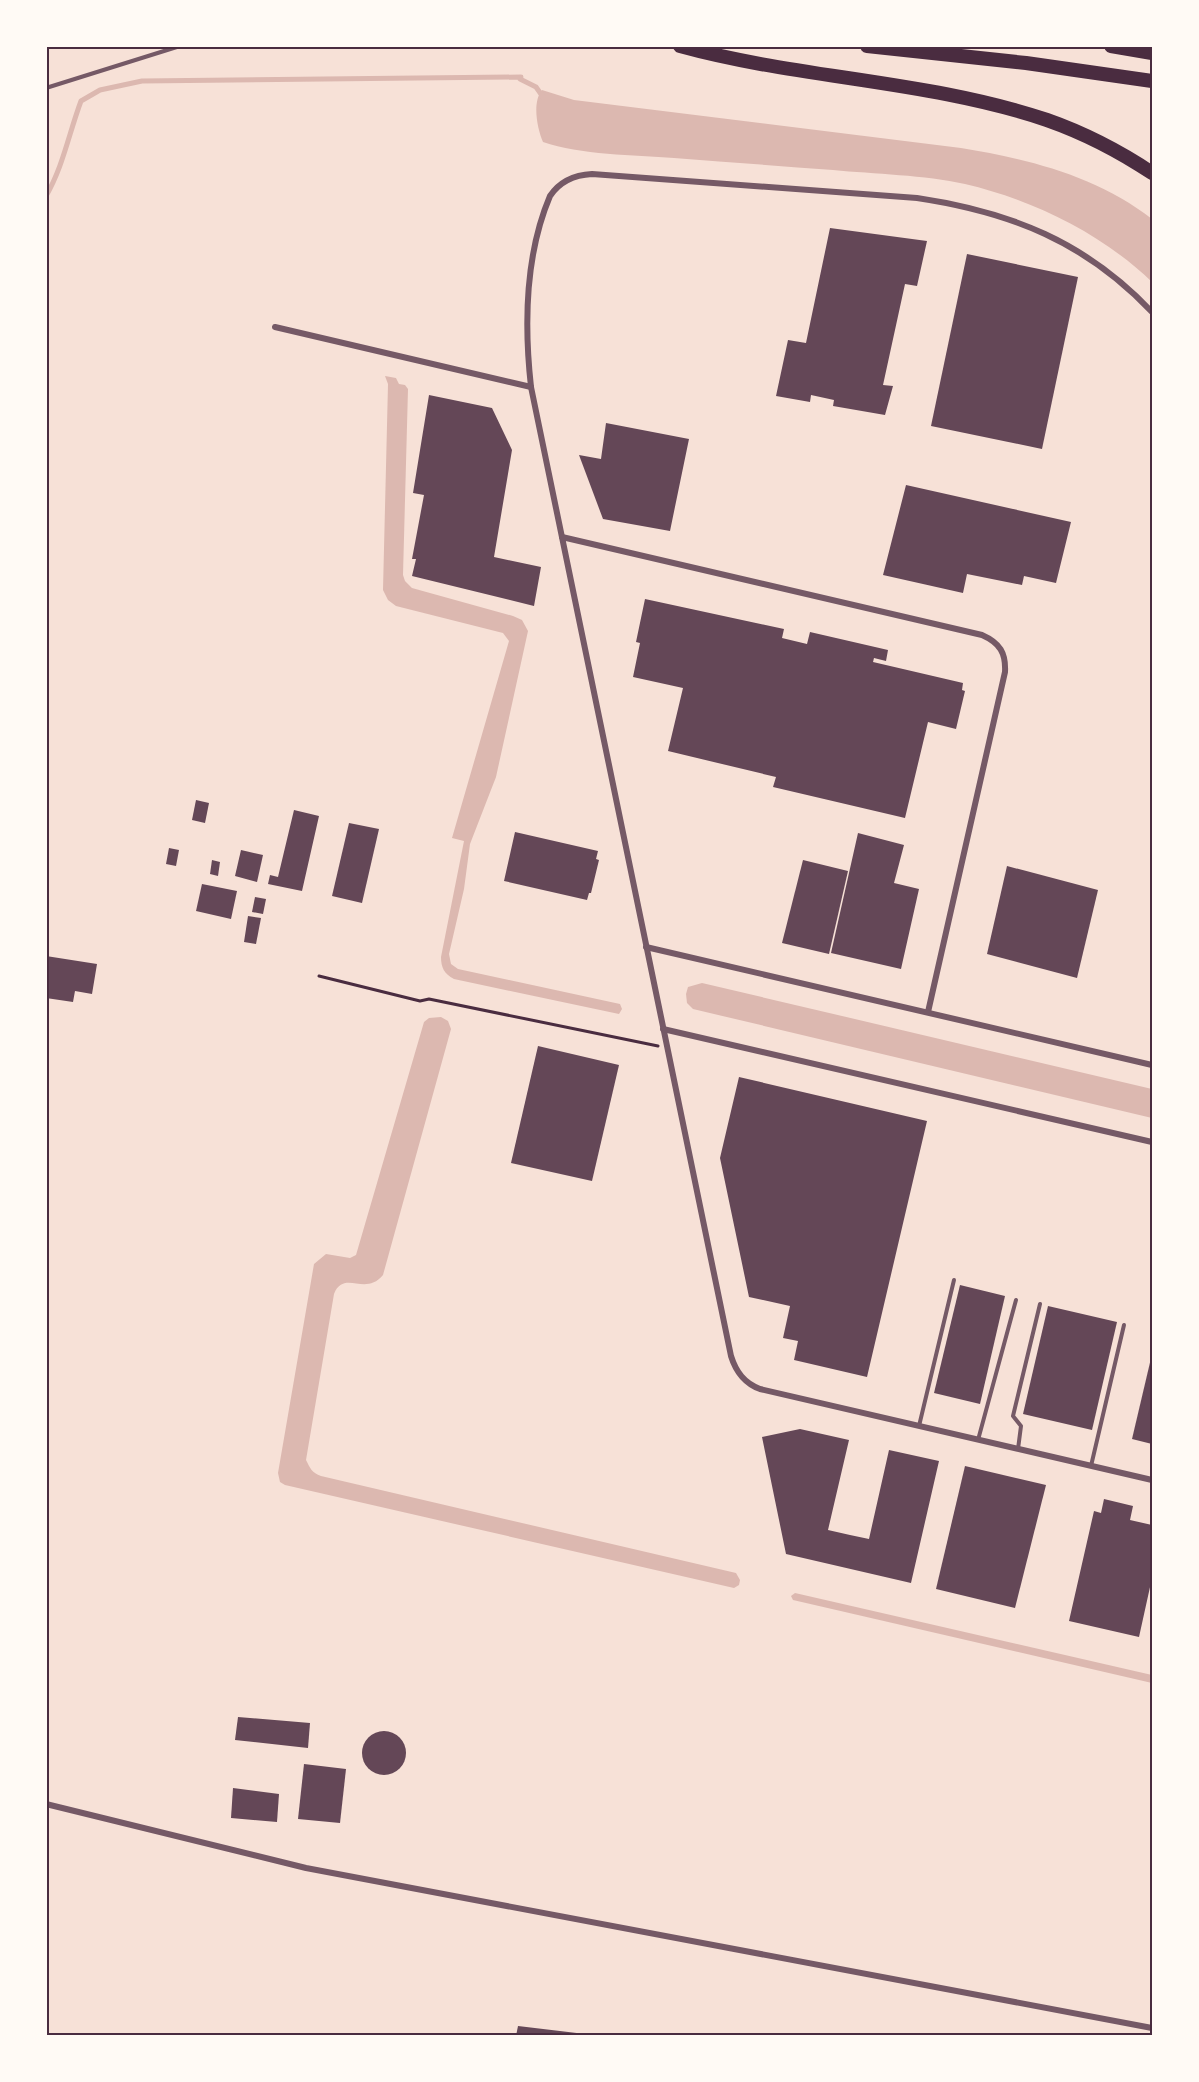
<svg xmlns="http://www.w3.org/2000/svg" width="1199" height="2082" font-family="Literata,serif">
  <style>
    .water { fill: #dcb8b0 }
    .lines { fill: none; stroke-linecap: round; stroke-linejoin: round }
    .stream { stroke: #dcb8b0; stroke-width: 5 }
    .building { fill: #644757 }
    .path { stroke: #4a2c40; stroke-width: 3 }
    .service { stroke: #755966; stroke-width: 4 }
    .minor { stroke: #755966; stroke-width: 6 }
    .motorway { stroke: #4a2c40; stroke-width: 14 }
    .neatline { fill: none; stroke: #4a2c40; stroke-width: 2 }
  </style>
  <rect width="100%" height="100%" fill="#f7e1d7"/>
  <g class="water">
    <path d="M542,90L574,100L961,148C1029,159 1097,176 1152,219V282C1101,233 1033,200 965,184C925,175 874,174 833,170C780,166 727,162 674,158C634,155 580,155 543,142C537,128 532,102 542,90Z"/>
    <path d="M385,376L396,378L399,384L405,385L408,389L403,575L405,581L412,588L513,616L522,620L528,631L496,777L470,844L464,889L449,954L451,964L458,969L620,1004L622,1009L619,1014L454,979C444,974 441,967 441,957L464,841L452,838L509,641L503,633L396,606L388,600L383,590L388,384Z"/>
    <path d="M702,983L1152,1089V1118L693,1009L687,1003L686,994L688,987Z"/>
    <path d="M441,1017L448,1021L451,1029L383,1275C365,1297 344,1269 334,1294L306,1460C310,1468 312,1473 321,1476L736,1573L740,1580L739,1585L734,1588L285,1485L280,1482L278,1473L314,1264L326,1254L350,1258L356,1255L424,1022L429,1018Z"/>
    <path d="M795,1593L1152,1675V1683L793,1600L791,1596Z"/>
  </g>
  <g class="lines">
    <path class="stream" d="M46,196C63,167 69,133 81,101L100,90L142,81L521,77L520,79L536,87L543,97"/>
  </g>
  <g class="building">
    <path d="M830,228L927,241L917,286L905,284L883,385L893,386L885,415L833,406L834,400L811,395L810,402L776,396L788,340L806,343Z"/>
    <path d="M967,254L1078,277L1042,449L931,426Z"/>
    <path d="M429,395L492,408L512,450L494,557L541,567L534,606L412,576L416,559H412L424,495L413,493Z"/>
    <path d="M606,423L689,439L670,531L603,519L579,455L601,459Z"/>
    <path d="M906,485L1071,522L1056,583L1024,576L1022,585L967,574L963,593L883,575Z"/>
    <path d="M645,599L784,629L782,638L807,644L810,632L888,650L886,661L874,658L873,662L963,683L962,690L965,691L956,729L928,722L905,818L773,787L776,777L668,751L683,688L633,677L640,643L636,642Z"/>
    <path d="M196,800L209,803L205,823L192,820Z"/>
    <path d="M294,810L319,816L302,891L268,884L270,875L278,877Z"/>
    <path d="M349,823L379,829L362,903L332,896Z"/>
    <path d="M515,832L598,851L596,859L599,860L591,893H589L587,900L504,881Z"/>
    <path d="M858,833L904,845L894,883L919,889L901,969L831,953Z"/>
    <path d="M169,848L179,850L176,866L166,864Z"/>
    <path d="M241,850L263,855L257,882L235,876Z"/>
    <path d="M212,860L220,862L218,876L210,874Z"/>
    <path d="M803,860L848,871L829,954L782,943Z"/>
    <path d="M1007,866L1098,890L1077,978L987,954Z"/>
    <path d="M202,884L237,891L231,919L196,911Z"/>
    <path d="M255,897L266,899L263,914L252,912Z"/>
    <path d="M248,916L261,918L256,944L244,942Z"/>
    <path d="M46,956L97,964L92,994L75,991L73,1002L46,998Z"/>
    <path d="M538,1046L619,1065L592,1181L511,1163Z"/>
    <path d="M739,1077L927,1121L867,1377L794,1360L798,1341L783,1338L790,1306L749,1297L720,1158Z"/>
    <path d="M960,1285L1005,1296L980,1404L934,1393Z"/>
    <path d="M1048,1306L1117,1322L1092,1430L1023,1414Z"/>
    <path d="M1152,1354V1444L1132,1439Z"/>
    <path d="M800,1429L849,1440L828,1530L850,1535L869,1539L889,1450L939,1461L911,1583L786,1554L762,1437Z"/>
    <path d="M965,1466L1046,1485L1015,1608L936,1589Z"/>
    <path d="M1104,1499L1133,1506L1130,1520L1152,1525V1578L1139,1637L1069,1621L1094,1511L1101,1513Z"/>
    <path d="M238,1717L310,1723L308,1748L235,1740Z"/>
    <circle cx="384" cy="1753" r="22"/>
    <path d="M304,1764L346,1769L340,1823L298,1819Z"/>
    <path d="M233,1788L279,1794L277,1822L231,1818Z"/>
    <path d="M518,2026L585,2034V2036H516Z"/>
  </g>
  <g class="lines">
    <path class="path" d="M319,976L420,1001L429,999L658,1046"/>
    <g class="service">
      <path d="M46,88L180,46"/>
      <path d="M919,1426L954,1280"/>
      <path d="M978,1440L1016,1300"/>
      <path d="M1018,1449L1021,1426L1013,1416L1040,1304"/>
      <path d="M1091,1466L1124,1325"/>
    </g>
    <g class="minor">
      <path d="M1152,312C1086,242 1011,212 917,198L592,174C574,175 560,181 550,196C525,255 524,324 531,387L731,1356C736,1372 744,1383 760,1389L1152,1480"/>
      <path d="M275,327L531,387"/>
      <path d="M562,537L982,635C1000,643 1006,653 1005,672L928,1012"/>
      <path d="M646,947L1152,1065"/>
      <path d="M663,1029L1152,1142"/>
      <path d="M46,1804L306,1868L1152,2028"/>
    </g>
    <g class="motorway">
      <path d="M680,46C800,79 928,80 1047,120C1084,133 1119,151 1152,173"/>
      <path d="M867,46L1026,63L1152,81"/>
      <path d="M1111,46L1152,53"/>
    </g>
  </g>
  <rect width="1199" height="2082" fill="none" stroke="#fffaf5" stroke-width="96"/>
  <rect x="48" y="48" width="1103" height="1986" class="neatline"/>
</svg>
